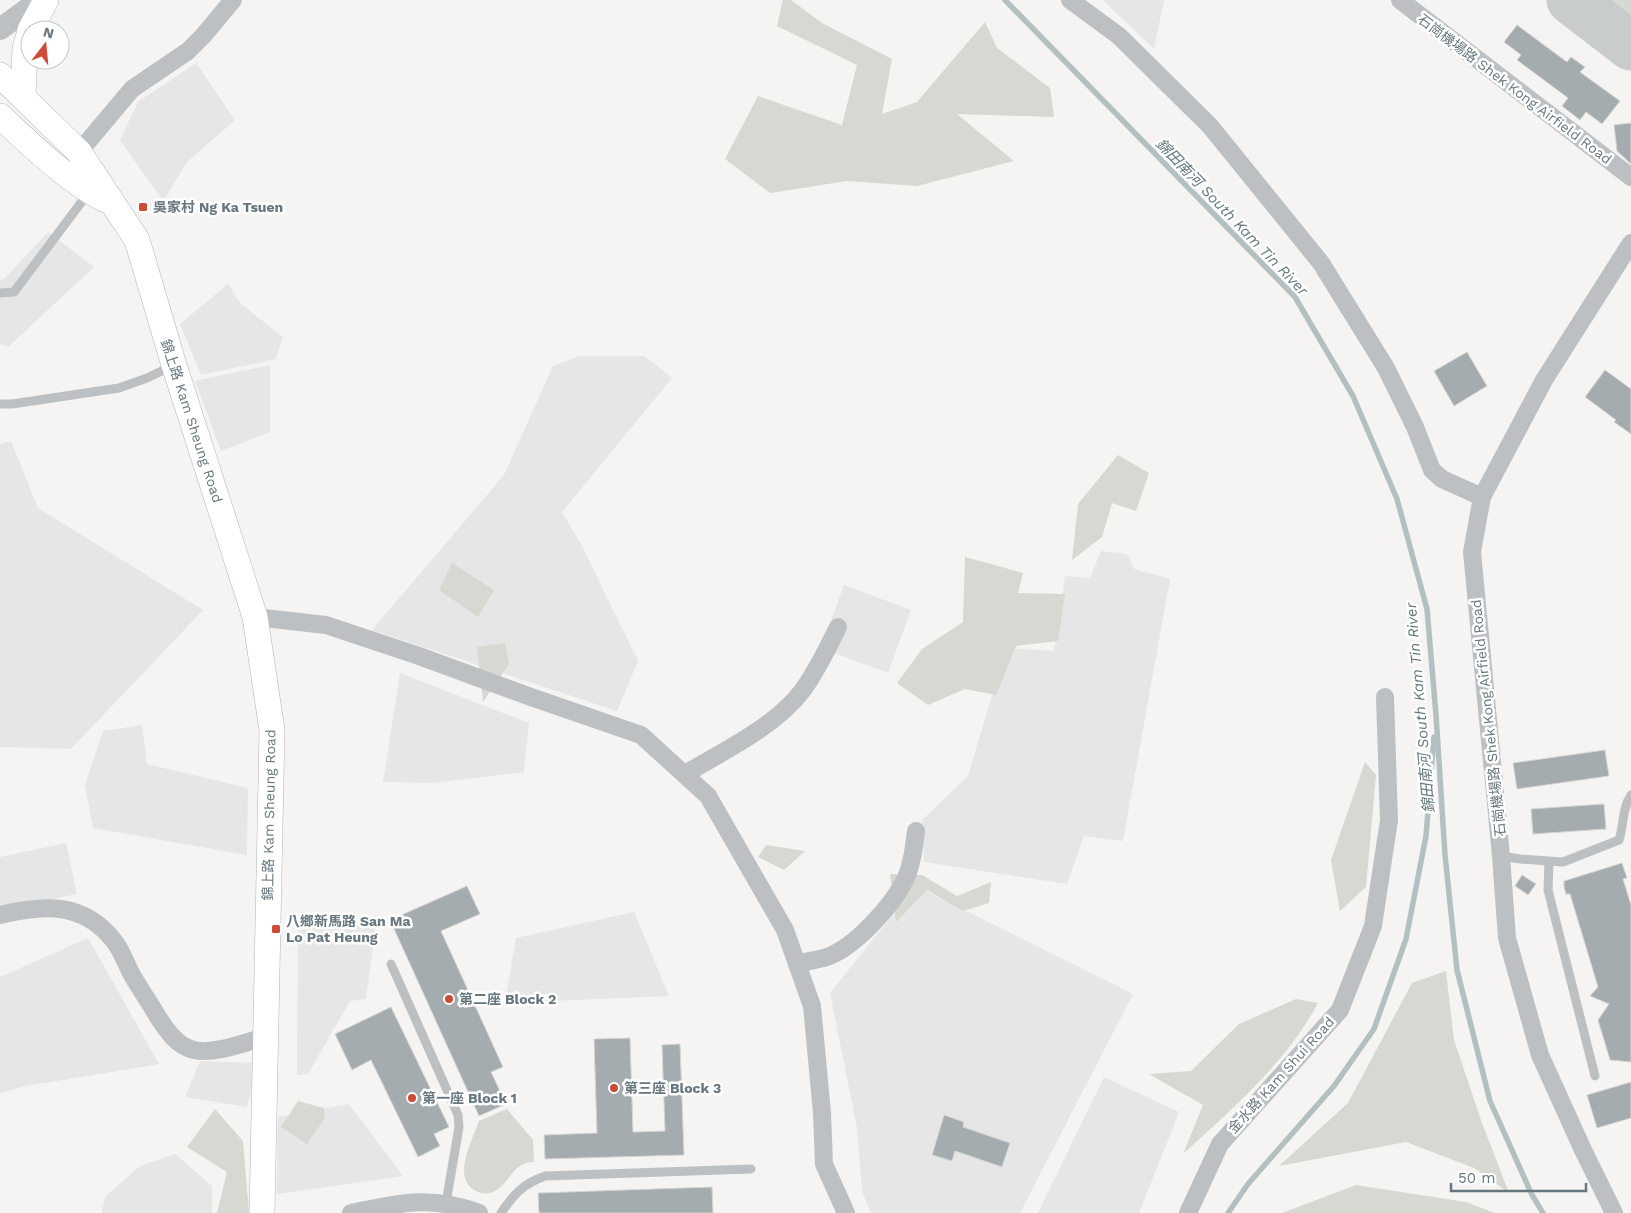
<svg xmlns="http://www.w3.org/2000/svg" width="1631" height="1213" font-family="'Work Sans','Noto Sans TC',sans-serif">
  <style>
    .built { fill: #e5e6e5 }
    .green { fill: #d5d9d1 }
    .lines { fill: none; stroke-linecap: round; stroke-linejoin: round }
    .stream { stroke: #b3c0c2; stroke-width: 5.5 }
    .taxiway { stroke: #c8cccc; stroke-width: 49 }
    .building { fill: #a4acb0; stroke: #d6d6d4 }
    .secondary-casing { stroke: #afb4b7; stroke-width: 26 }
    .service { stroke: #bcc0c3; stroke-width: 9 }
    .minor { stroke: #bcc0c3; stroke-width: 18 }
    .tertiary { stroke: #bcc0c3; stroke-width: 22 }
    .secondary { stroke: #fff; stroke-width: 25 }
    .poi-dot { fill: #cd4b39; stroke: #fff; stroke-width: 2 }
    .labels { text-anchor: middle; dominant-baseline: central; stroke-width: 5; stroke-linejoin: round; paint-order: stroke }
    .street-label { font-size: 14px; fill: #67777f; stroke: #fff }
    .poi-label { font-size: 14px; font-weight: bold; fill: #67777f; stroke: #fff; text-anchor: start }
    .water-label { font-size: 15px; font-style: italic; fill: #63787c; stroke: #fff }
  </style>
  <rect width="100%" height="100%" fill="#f5f4f2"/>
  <g class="built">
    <path d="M1103,0H1164L1154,49Z"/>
    <path d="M196,63L235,120L187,162L163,201L120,140L138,102Z"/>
    <path d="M48,232L94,267L8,347L0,344V280L5,278Z"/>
    <path d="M228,284L241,304L283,337L276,359L201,375L180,324Z"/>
    <path d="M579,356H644L672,378L562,512L582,546L638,661L617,711L372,630L504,475L553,366Z"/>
    <path d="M270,365V432L221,451L195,381Z"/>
    <path d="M11,441L38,508L203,610L71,749L0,747V444Z"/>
    <path d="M1101,551L1127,554L1134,569L1170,579L1123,841L1084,836L1067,884L924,862L922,820L968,776L1006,648L1054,651L1065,576L1090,578Z"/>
    <path d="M844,585L911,610L888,673L821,648Z"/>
    <path d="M400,673L529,723L524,772L432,783L383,782Z"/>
    <path d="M142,725L147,764L248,788L247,855L93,828L85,785L103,731Z"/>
    <path d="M66,843L77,894L0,910V857Z"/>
    <path d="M916,886L1133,994L1020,1213H871L862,1191L857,1128L830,993Z"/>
    <path d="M634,912L669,996L505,1003L516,938Z"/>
    <path d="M298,918L376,924L366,999L350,1001L308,1074L297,1075Z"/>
    <path d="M88,938L159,1064L26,1086L0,1093V977Z"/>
    <path d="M200,1061L257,1063L247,1107L185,1097Z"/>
    <path d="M1104,1077L1179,1112L1139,1213H1038Z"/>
    <path d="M349,1104L403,1176L277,1194L278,1117Z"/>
    <path d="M175,1154L212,1186V1213H102L105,1197L140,1166Z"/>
  </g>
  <g class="green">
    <path d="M783,0H791L822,23L892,59L882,114L917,102L985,22L997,48L1050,88L1054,117L957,114L1014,161L917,186L847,181L770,193L725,159L758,96L842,125L857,65L777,26Z"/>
    <path d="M1590,0H1631V32Z"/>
    <path d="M1118,455L1149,473L1136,511L1112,503L1102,537L1072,560L1078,504Z"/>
    <path d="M965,557L1023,573L1018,593L1065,594L1058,641L1016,646L996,695L965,689L928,705L897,683L922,649L963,622Z"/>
    <path d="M452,563L494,590L478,617L439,590Z"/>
    <path d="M505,643L509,664L483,702L477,647Z"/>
    <path d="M1365,762L1376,775L1366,887L1340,911L1331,860Z"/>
    <path d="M766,845L805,851L784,870L758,857Z"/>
    <path d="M890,874L922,875L957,896L991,882L989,903L963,911L927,890L896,922Z"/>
    <path d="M1446,971L1454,1040L1482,1123L1509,1193L1474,1168L1406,1142L1279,1166L1348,1103L1412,983Z"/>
    <path d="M1296,999L1318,1003C1286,1063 1232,1109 1183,1154L1203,1105L1149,1074L1191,1071L1239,1024Z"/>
    <path d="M298,1101L324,1108L325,1118L307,1144L281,1127Z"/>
    <path d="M215,1109L243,1141L249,1213H217L227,1172L187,1147Z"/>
    <path d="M507,1109L533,1140L534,1162C513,1163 512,1179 498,1189C492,1194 483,1195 476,1191C451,1179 472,1141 479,1121Z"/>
    <path d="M1356,1185L1466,1202L1495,1213H1282Z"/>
  </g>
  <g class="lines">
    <g class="stream">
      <path d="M1005,0L1295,297L1353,396L1397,499L1427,609L1436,715L1445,855L1457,970L1490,1101L1532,1195L1543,1213"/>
      <path d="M1228,1213L1248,1184L1334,1086L1374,1029L1406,939L1426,836L1434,737"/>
    </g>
    <path class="taxiway" d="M1571,0L1631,46"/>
  </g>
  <g class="building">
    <path d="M1517,25L1567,62L1571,57L1585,67L1580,72L1620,101L1602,124L1586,112L1580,120L1562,106L1568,98L1517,60L1521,55L1504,42Z"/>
    <path d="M1631,123V164L1617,151L1614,125Z"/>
    <path d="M1467,352L1487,386L1454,406L1434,371Z"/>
    <path d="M1605,370L1631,389V434L1614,422L1616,420L1585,397Z"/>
    <path d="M1605,750L1609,776L1517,789L1513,763Z"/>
    <path d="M1604,804L1606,829L1533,834L1531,809Z"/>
    <path d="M1622,863L1627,878L1623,879L1631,905V1062L1610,1060L1598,1020L1609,1004L1590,996L1598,987L1570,894H1566L1564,887V881Z"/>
    <path d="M1522,875L1536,884L1528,895L1515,886Z"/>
    <path d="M467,886L480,914L441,931L503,1067L491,1072L506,1104L479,1116L390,920Z"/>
    <path d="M391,1007L449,1127L434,1134L440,1146L418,1157L371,1060L352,1070L335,1034Z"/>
    <path d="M630,1038L633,1132L665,1131L662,1045L680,1044L684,1155L545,1159L544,1135L597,1133L594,1039Z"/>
    <path d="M1631,1082V1118L1597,1128L1587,1095Z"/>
    <path d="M944,1115L964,1122L963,1127L1010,1143L1002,1167L955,1151L952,1161L932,1155Z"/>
    <path d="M712,1187L713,1213H539L538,1193Z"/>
  </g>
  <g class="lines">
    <g class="secondary-casing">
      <g id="secondary">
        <path d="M30,30L46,0"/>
        <path d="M0,75L79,152L137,240L174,365L255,617L272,730L262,1213"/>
        <path d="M23,96L25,49L30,31"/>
        <path d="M0,116C31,145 68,181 105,200"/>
      </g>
    </g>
    <g class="service">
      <path d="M0,293L14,292L89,192"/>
      <path d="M0,404H12L119,388L147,378L172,366"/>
      <path d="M1501,856L1520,859L1563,862L1619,840C1624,825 1622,808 1631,795"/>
      <path d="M1549,862L1548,890L1595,1076"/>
      <path d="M391,964L458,1115L459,1127L446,1203"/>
      <path d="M501,1213C514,1194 523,1184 545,1176L751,1169"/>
    </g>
    <g class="minor">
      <path d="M1070,0L1119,36L1210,126L1321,263L1386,368L1415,427L1432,470L1442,479L1482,497"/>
      <path d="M1400,0L1631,177"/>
      <path d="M79,152L132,89L188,51L203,36L233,0"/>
      <path d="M255,617L326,625L419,656L531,697L641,735L708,796L785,930L812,1006L822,1113L824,1164L846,1213"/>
      <path d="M685,774C722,752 776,726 802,691C817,671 827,649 838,627"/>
      <path d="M0,915C44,904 84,902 114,941C122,951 126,964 132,975C140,989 150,1003 158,1017C167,1031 177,1046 194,1050C213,1055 246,1042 265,1037"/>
      <path d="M797,964C807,961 818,960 827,957C855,947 892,906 905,880C912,865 914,847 916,831"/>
      <path d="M351,1213C400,1203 431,1195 479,1213"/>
      <path d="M1188,1213L1220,1144L1340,1010L1373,926L1389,820L1385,697"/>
      <path d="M1614,1213L1583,1150L1540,1055L1507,938L1501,856L1472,552L1482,497L1544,380L1631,243"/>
    </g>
    <path class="tertiary" d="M0,29L40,0"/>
    <use href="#secondary" class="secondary"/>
  </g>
  <g class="poi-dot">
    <rect x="138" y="202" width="10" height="10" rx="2.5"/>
    <rect x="271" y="924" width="10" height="10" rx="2.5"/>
    <circle cx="449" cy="999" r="5"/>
    <circle cx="614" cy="1088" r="5"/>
    <circle cx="412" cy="1098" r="5"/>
  </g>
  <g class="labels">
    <g class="street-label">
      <text transform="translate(1515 89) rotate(37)">石崗機場路 Shek Kong Airfield Road</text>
      <text transform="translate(192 421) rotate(72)">錦上路 Kam Sheung Road</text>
      <text transform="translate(1488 718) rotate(-96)">石崗機場路 Shek Kong Airfield Road</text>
      <text transform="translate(269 815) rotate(-89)">錦上路 Kam Sheung Road</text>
      <text transform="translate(1281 1075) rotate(-48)">金水路 Kam Shui Road</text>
    </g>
    <g class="poi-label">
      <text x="153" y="207">吳家村 Ng Ka Tsuen</text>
      <text x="286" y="921">八鄉新馬路 San Ma<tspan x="286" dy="16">Lo Pat Heung</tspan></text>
      <text x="459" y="999">第二座 Block 2</text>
      <text x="624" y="1088">第三座 Block 3</text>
      <text x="422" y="1098">第一座 Block 1</text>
    </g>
    <g class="water-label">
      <text transform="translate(1232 217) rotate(46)">錦田南河 South Kam Tin River</text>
      <text transform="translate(1420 708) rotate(-95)">錦田南河 South Kam Tin River</text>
    </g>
  </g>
  <g transform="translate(45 45) rotate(16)"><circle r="24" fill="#ffffff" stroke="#c2c9cc"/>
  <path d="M0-4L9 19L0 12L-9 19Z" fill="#cd4b39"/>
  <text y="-8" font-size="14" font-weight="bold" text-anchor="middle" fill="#67777f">N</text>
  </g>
  <path d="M1451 1183v8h135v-8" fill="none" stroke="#67777f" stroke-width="2.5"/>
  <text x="1458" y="1183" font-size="15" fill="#67777f" stroke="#ffffff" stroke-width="4" paint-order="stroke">50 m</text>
</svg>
